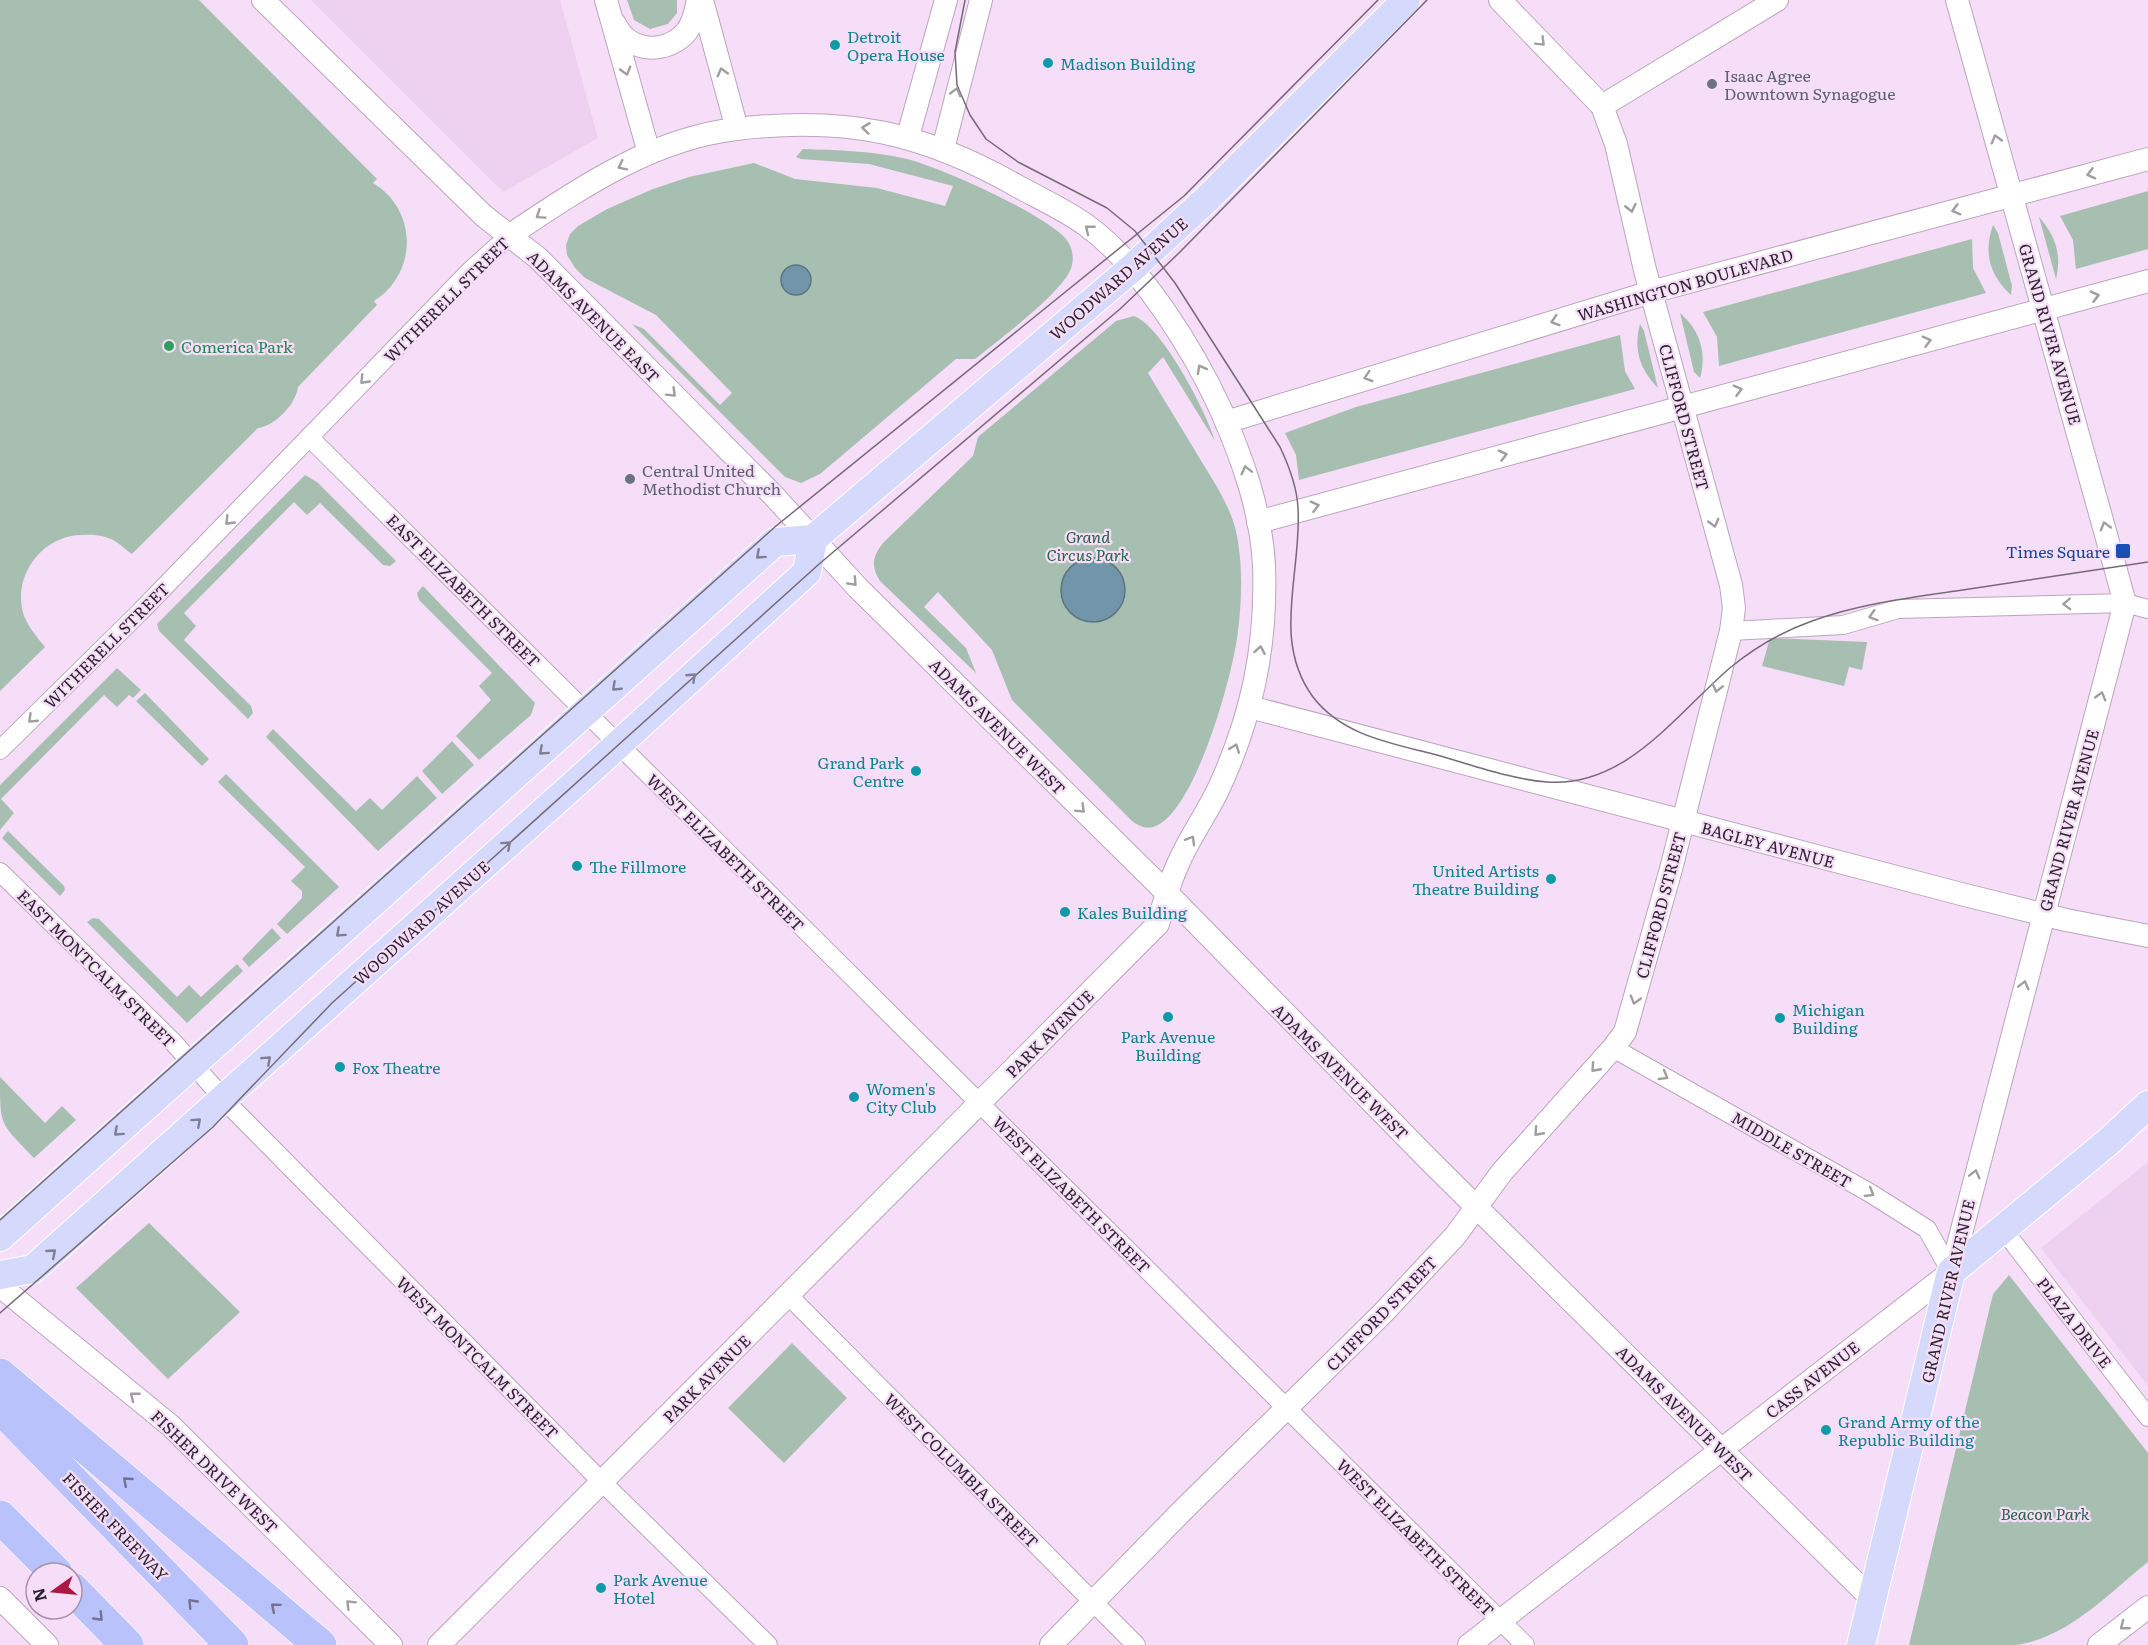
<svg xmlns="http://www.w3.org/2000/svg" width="2148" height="1645" font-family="Literata,serif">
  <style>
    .built { fill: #eed1f0 }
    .green { fill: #a7bfb1 }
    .water { fill: #7296a9; stroke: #5d7484; stroke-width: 1.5 }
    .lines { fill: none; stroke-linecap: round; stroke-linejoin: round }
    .minor-casing { stroke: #bba5bd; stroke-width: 20 }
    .tertiary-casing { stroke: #bba5bd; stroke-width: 24 }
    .primary-casing { stroke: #fff; stroke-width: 30 }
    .motorway-casing { stroke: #fff; stroke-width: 34 }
    .minor { stroke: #fff; stroke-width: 18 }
    .tertiary { stroke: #fff; stroke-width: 22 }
    .primary { stroke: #d5dafc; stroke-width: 28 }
    .motorway { stroke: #b9c2fa; stroke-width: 33 }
    .tram { stroke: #786979; stroke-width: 1.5 }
    .oneway { stroke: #a09ca0 }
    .oneway2 { stroke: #807e94 }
    .oneway3 { stroke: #727294 }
    .culture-dot { fill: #0f9aa8; stroke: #f6def8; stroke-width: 2 }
    .worship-dot { fill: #6b7280; stroke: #f6def8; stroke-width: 2 }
    .leisure-dot { fill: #2e9e5b; stroke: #f6def8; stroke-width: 2 }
    .transit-dot { fill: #1a4fb4; stroke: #f6def8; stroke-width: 2 }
    .labels { text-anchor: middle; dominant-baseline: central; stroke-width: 4.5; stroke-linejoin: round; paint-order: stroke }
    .culture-label { font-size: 16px; fill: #0d838f; stroke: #f6def8; text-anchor: start }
    .worship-label { font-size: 16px; fill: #5b616d; stroke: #f6def8; text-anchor: start }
    .street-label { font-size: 16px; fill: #2c232d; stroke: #f6def8 }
    .leisure-label { font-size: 16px; fill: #27864d; stroke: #f6def8; text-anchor: start }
    .park-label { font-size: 16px; font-style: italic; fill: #276244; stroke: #f6def8 }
    .transit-label { font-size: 16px; fill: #164399; stroke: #f6def8; text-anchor: end }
  </style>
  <rect width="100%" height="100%" fill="#f6def8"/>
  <g class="built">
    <path d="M311,0H560L598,138L503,192Z"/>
    <path d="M2148,1162V1386L2041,1248Z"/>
  </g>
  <g class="green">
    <path d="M0,0H199L377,179L373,183C418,210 418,273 374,301L377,305L298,387C296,404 275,426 258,428L132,554C126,550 120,544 113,540C104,535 92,534 82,535C42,535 11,577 24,616C29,628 37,637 45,647L0,691Z"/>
    <path d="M627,0H677V13L668,24L650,29L634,20Z"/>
    <path d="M803,149C837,150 873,151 907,159C942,168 1043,213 1066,239C1072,246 1074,256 1072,265C1068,289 997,341 975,359H956L820,474L801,483L785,477L632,324L644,329L720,405L732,393L656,315L585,278L575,268L567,255L566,245L570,234L578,226L607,209L653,189L689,177L754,163L795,179L877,188L945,206L953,186L869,164L801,159L796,157Z"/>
    <path d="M2148,191V249L2076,269L2073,240L2060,216Z"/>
    <path d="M2039,217C2055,235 2062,254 2056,279Z"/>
    <path d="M1993,225L1998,233L2012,286L2011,295C1990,276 1983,253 1993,225Z"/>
    <path d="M1972,239L1973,268L1986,293L1719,366L1717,337L1703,312Z"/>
    <path d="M1680,313C1700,330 1707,353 1700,378L1694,372Z"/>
    <path d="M1134,316C1162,326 1207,413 1215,441L1163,357L1148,373C1164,400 1181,427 1197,454C1212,479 1229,503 1236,531C1243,563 1242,599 1238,631C1234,671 1195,815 1153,827C1145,829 1139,826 1132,821L1012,700L992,650L938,592L924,607L966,648L976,673L880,581C870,566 873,555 884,542L973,456L978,437L1116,321Z"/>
    <path d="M1640,324L1644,331L1658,388C1640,370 1633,349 1640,324Z"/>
    <path d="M1620,335L1625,371L1635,389L1299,480L1296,455L1285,433L1356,407Z"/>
    <path d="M305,475L317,482L396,561L390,566L383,565L320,503L307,515L294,502L184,613L196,626L184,640L251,706L253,713L248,719L159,631L157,624Z"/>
    <path d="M423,586L535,703L531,715L479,760L456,736L491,700L479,686L492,673L419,600L417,593Z"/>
    <path d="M1770,638L1867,642L1862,670L1849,667L1844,686L1762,666Z"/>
    <path d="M117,668L141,690L133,698L129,695L117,707L104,695L1,799L14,813L0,830V785Z"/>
    <path d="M145,693L209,759L202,766L136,701Z"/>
    <path d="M273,729L356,811L370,798L382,810L417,776L437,798L378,851L266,737Z"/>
    <path d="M452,741L474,765L442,794L422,771Z"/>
    <path d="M226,774L339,887L287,934L277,924L302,898V891L291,881L305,867L218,782Z"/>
    <path d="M8,831L64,886L65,890L60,896L2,838Z"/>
    <path d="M93,918L99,919L177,997L189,985L201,997L237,964L243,971L187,1023L87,922Z"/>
    <path d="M272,928L281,938L249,967L242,959Z"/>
    <path d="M0,1077L45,1123L62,1106L76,1120L34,1158C0,1122 0,1128 0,1077Z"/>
    <path d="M149,1223L240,1312L168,1379L76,1288Z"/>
    <path d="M2009,1275L2148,1453V1562C2109,1593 2068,1638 2016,1645C1982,1645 1944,1645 1909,1645L1993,1294Z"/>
    <path d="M792,1343L847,1398L784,1463L728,1408Z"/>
  </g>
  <g class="water">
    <circle cx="796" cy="280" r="15"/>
    <circle cx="1093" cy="590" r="32"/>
  </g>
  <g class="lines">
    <g class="minor-casing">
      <g id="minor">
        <path d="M309,437L1525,1645"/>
        <path d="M1731,631L1843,625L1898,609L2125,603L2148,609"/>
        <path d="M0,750L140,612L470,271L510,235"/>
        <path d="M0,872L173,1042L232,1108L602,1482L768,1645"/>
        <path d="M1613,1048L1870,1193L1927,1229L1951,1272"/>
        <path d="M2002,1228L2148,1417"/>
        <path d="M788,1295L1136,1645"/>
      </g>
    </g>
    <g class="tertiary-casing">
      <g id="tertiary">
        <path d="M263,0L484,216L538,258L773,495L858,588L1167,893L1430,1161L1872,1599"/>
        <path d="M606,0L649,153"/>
        <path d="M702,0L737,129"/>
        <path d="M615,24C626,49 658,55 680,38C692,29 695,14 698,0"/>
        <path d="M1602,106L1777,0"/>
        <path d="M908,136L946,0"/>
        <path d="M943,149L981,0"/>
        <path d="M1226,422L1651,292L2148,159"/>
        <path d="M1258,522L2148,281"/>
        <path d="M1250,707L1961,894L2066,920L2148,936"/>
        <path d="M0,1286L171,1426L391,1645"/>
        <path d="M0,1598L47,1645"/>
        <path d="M439,1645L1158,924C1164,903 1169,883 1178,864C1189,838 1206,815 1218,790C1252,717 1267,646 1264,565C1261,511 1243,460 1221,410C1193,349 1141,265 1086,225C1065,210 1041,199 1019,187C923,132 846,116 736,129C651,139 579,189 510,235"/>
        <path d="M1051,1645L1181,1512L1382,1314L1455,1236L1502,1172L1613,1048L1625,1032L1671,869L1731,631L1734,608L1731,585L1645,270L1616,144L1602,106L1500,0"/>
        <path d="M1469,1645L1951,1272L2125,603L1957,0"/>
        <path d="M2099,1645L2148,1607"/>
      </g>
    </g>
    <g class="primary-casing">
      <g id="primary">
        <path d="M0,1237L775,542L813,539L1131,269L1208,198L1406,0"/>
        <path d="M0,1275L33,1269L598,763L807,572L813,539"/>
        <path d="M1861,1645L1951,1272L2108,1142L2148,1105"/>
      </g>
    </g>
    <g class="motorway-casing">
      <g id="motorway">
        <path d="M0,1375L320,1645"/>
        <path d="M0,1407L232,1645"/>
        <path d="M0,1517L56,1573"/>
        <path d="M72,1589L127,1645"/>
      </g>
    </g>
    <use href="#minor" class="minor"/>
    <use href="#tertiary" class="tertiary"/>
    <use href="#primary" class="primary"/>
    <use href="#motorway" class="motorway"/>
    <g class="tram">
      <path d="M965,0L955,52L957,85L970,115L986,139L1018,162L1107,208L1135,231L1175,283L1280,447C1289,466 1297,486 1298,508C1302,573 1271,640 1313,697C1342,735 1390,743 1433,754C1470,764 1509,779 1547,782C1626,788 1677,713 1731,667C1754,648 1784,631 1812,621C1859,604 1907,598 1956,591C2020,581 2084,572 2148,562"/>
      <path d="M0,1220L776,526L1184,196L1378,0"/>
      <path d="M0,1313L213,1127L332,1003L818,565L1120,309L1180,252L1427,0"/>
    </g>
  </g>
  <defs><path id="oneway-chevron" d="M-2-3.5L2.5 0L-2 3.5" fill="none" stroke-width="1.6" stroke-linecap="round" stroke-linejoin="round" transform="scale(1.5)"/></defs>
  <g class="oneway">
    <use href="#oneway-chevron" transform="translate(1541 42) rotate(45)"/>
    <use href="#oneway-chevron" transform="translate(626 71) rotate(74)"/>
    <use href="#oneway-chevron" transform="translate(722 72) rotate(-105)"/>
    <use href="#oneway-chevron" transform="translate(956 92) rotate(-75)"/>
    <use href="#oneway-chevron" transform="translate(866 128) rotate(-173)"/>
    <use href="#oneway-chevron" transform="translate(1996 139) rotate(-106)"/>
    <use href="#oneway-chevron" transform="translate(622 166) rotate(154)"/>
    <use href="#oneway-chevron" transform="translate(2091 174) rotate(165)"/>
    <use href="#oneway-chevron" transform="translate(1631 208) rotate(77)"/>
    <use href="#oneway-chevron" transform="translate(1956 210) rotate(165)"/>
    <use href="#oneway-chevron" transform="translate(540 215) rotate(146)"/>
    <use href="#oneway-chevron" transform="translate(1089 229) rotate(-141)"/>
    <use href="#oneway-chevron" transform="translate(2095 296) rotate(-15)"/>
    <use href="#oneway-chevron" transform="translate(1555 321) rotate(163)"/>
    <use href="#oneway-chevron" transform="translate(1927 341) rotate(-15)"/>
    <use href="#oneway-chevron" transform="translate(1201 369) rotate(-119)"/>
    <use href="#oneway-chevron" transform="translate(1368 377) rotate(163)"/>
    <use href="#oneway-chevron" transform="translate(364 380) rotate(134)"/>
    <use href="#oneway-chevron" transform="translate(1738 390) rotate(-15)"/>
    <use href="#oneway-chevron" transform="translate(672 393) rotate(45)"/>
    <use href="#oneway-chevron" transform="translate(1503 455) rotate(-15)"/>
    <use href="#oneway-chevron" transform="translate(1246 470) rotate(-104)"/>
    <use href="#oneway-chevron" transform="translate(1315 506) rotate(-15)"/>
    <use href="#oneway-chevron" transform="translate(229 521) rotate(134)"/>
    <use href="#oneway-chevron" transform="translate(1714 523) rotate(75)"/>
    <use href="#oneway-chevron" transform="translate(2105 526) rotate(-106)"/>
    <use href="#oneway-chevron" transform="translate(853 582) rotate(47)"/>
    <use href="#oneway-chevron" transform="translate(2067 604) rotate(178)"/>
    <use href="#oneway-chevron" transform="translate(1873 616) rotate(163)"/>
    <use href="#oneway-chevron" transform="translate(1260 650) rotate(-80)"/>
    <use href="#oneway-chevron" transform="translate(1717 688) rotate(104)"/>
    <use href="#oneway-chevron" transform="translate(2101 696) rotate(-75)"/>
    <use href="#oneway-chevron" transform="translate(32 719) rotate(136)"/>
    <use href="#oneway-chevron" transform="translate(1235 748) rotate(-69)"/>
    <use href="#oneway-chevron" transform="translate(1081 809) rotate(45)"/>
    <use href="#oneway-chevron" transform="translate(1191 840) rotate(-60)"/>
    <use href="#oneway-chevron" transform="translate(2024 985) rotate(-76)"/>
    <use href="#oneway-chevron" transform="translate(1635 1000) rotate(106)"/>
    <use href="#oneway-chevron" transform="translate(1595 1068) rotate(132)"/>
    <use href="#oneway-chevron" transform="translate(1664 1076) rotate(30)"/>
    <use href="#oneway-chevron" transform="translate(1538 1132) rotate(132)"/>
    <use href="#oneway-chevron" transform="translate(1975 1174) rotate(-76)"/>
    <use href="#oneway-chevron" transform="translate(1870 1193) rotate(31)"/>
    <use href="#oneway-chevron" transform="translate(134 1396) rotate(-141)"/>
    <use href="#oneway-chevron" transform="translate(350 1604) rotate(-135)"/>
    <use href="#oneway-chevron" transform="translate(2124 1626) rotate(142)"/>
  </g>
  <g class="oneway2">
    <use href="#oneway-chevron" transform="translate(760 555) rotate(138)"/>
    <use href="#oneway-chevron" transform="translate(692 677) rotate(-43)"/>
    <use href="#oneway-chevron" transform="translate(616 687) rotate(137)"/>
    <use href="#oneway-chevron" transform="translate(543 751) rotate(138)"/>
    <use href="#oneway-chevron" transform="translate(507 845) rotate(-42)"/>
    <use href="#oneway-chevron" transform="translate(340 933) rotate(138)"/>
    <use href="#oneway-chevron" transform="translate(267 1060) rotate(-42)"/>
    <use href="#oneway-chevron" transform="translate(197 1122) rotate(-42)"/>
    <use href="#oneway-chevron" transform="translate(118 1132) rotate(138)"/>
    <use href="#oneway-chevron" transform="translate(52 1253) rotate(-41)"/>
  </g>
  <g class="oneway3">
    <use href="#oneway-chevron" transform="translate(127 1481) rotate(-139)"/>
    <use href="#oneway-chevron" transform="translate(192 1603) rotate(-134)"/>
    <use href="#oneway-chevron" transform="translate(275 1607) rotate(-140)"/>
    <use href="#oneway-chevron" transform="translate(99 1617) rotate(46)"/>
  </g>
  <g class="culture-dot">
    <circle cx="835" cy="45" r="6"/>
    <circle cx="1048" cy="63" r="6"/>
    <circle cx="916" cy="771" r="6"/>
    <circle cx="577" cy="866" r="6"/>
    <circle cx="1551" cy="879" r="6"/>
    <circle cx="1065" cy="912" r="6"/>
    <circle cx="1168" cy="1017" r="6"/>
    <circle cx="1780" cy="1018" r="6"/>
    <circle cx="340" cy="1067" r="6"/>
    <circle cx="854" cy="1097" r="6"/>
    <circle cx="1826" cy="1430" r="6"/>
    <circle cx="601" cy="1588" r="6"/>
  </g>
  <g class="worship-dot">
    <circle cx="1712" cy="84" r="6"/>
    <circle cx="630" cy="479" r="6"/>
  </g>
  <circle class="leisure-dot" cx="169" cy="346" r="6"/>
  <rect class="transit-dot" x="2115" y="543" width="16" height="16" rx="3"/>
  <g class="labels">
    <g class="culture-label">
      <text x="847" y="36">Detroit<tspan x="847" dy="18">Opera House</tspan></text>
      <text x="1060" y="63">Madison Building</text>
      <text x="904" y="762" text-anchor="end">Grand Park<tspan x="904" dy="18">Centre</tspan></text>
      <text x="589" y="866">The Fillmore</text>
      <text x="1539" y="870" text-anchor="end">United Artists<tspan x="1539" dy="18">Theatre Building</tspan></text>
      <text x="1077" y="912">Kales Building</text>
      <text x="1792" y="1009">Michigan<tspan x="1792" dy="18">Building</tspan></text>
      <text x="1168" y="1036" text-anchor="middle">Park Avenue<tspan x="1168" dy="18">Building</tspan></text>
      <text x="352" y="1067">Fox Theatre</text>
      <text x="866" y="1088">Women's<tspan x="866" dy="18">City Club</tspan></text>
      <text x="1838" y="1421">Grand Army of the<tspan x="1838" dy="18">Republic Building</tspan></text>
      <text x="613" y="1579">Park Avenue<tspan x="613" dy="18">Hotel</tspan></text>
    </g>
    <g class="worship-label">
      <text x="1724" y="75">Isaac Agree<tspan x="1724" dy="18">Downtown Synagogue</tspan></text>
      <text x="642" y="470">Central United<tspan x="642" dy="18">Methodist Church</tspan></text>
    </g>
    <g class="street-label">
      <text transform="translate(1118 278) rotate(-41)">WOODWARD AVENUE</text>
      <text transform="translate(1685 284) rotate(-16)">WASHINGTON BOULEVARD</text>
      <text transform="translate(446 299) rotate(-45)">WITHERELL STREET</text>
      <text transform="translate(594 316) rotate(45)">ADAMS AVENUE EAST</text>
      <text transform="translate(2051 334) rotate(74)">GRAND RIVER AVENUE</text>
      <text transform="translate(1685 417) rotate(75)">CLIFFORD STREET</text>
      <text transform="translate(464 590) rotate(45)">EAST ELIZABETH STREET</text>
      <text transform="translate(106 645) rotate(-45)">WITHERELL STREET</text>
      <text transform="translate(998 726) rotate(45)">ADAMS AVENUE WEST</text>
      <text transform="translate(2068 820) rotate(-75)">GRAND RIVER AVENUE</text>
      <text transform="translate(1768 844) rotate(15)">BAGLEY AVENUE</text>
      <text transform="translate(726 852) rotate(45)">WEST ELIZABETH STREET</text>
      <text transform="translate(1660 905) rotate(-75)">CLIFFORD STREET</text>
      <text transform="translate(421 922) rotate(-42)">WOODWARD AVENUE</text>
      <text transform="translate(97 968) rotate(45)">EAST MONTCALM STREET</text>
      <text transform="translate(1049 1033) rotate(-45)">PARK AVENUE</text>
      <text transform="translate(1341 1071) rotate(45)">ADAMS AVENUE WEST</text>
      <text transform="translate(1792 1149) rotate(30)">MIDDLE STREET</text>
      <text transform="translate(1072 1194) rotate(45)">WEST ELIZABETH STREET</text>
      <text transform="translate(1947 1291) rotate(-77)">GRAND RIVER AVENUE</text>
      <text transform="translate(1381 1313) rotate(-46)">CLIFFORD STREET</text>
      <text transform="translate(2075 1322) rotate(52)">PLAZA DRIVE</text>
      <text transform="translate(478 1357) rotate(45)">WEST MONTCALM STREET</text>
      <text transform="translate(706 1378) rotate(-45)">PARK AVENUE</text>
      <text transform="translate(1812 1379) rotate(-38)">CASS AVENUE</text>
      <text transform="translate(1685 1413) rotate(45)">ADAMS AVENUE WEST</text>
      <text transform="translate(962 1470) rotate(45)">WEST COLUMBIA STREET</text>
      <text transform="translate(215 1471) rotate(44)">FISHER DRIVE WEST</text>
      <text transform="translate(116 1526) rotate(46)">FISHER FREEWAY</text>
      <text transform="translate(1416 1537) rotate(45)">WEST ELIZABETH STREET</text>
    </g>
    <g class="leisure-label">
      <text x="181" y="346">Comerica Park</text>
    </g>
    <g class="park-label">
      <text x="1088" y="536">Grand<tspan x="1088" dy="18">Circus Park</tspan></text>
      <text x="2045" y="1513">Beacon Park</text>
    </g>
    <g class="transit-label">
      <text x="2110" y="551">Times Square</text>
    </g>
  </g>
  <g transform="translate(54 1591) rotate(255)"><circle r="28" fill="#f6def8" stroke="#a593a7" stroke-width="1.5"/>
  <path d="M0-4.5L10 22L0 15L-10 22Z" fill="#ad1843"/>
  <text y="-9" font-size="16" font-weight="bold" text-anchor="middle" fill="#2c232d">N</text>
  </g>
</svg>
